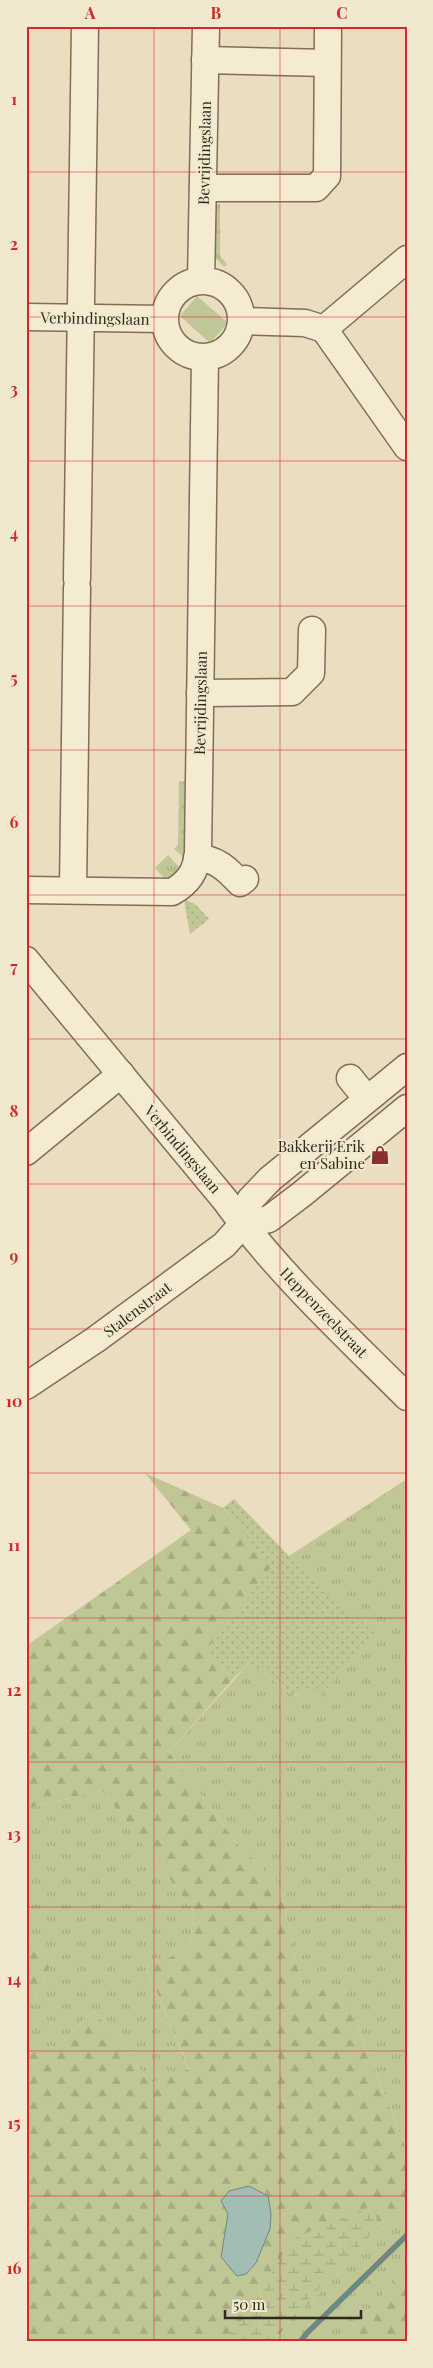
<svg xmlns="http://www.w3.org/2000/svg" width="433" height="2368" font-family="'Playfair Display',serif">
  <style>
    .grass { fill: url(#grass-tufts) }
    .forest { fill: url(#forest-firs); fill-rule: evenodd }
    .wetland { fill: url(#wetland-marsh) }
    .garden { fill: url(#garden-dots) }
    .pitch { fill: #c1c695 }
    .water { fill: #a3bcb4; stroke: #6b8981 }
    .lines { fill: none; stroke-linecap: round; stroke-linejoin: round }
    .stream { stroke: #6b8981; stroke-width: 5.5 }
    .minor-casing { stroke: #816e5a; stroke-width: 29 }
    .minor { stroke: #f5ebd3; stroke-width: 26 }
    .grid { fill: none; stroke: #d62828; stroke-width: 1; stroke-opacity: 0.55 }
    .labels { text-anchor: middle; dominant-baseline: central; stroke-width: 4; stroke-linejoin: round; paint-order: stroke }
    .street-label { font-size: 15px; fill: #32271d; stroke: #f2e7cf }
    .poi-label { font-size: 15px; fill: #32271d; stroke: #f2e7cf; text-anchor: end }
    .neatline { fill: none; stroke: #d62828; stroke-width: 2 }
    .grid-label { font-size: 16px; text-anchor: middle; font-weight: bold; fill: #d62828 }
  </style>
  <defs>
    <pattern id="grass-tufts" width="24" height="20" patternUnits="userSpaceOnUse" patternTransform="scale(1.25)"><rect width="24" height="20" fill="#c1c695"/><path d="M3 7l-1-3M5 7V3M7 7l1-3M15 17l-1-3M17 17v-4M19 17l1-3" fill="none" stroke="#a6aa80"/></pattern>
    <pattern id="forest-firs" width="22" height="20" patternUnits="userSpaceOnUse" patternTransform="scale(1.25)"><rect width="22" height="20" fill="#c1c695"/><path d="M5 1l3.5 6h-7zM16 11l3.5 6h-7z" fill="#a6aa80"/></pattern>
    <pattern id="wetland-marsh" width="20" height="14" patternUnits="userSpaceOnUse" patternTransform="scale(1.25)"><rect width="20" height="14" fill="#c1c695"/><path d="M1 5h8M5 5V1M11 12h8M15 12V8" fill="none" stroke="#a6aa80"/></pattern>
    <pattern id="garden-dots" width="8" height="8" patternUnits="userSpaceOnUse" patternTransform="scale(1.25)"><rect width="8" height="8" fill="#c1c695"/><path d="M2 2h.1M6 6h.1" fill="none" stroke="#a6aa80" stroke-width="1.8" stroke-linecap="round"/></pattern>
  </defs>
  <rect width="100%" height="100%" fill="#eaddc0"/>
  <g class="grass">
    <path d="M214,204H220V256L227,264L224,267L214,256Z"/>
    <path d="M179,781L187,782V860L174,849L178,845Z"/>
    <path d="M168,855L180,868L171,880H166L155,868Z"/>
    <path d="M407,1479V2151L353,2016L342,1983L304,1999L280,1885L238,1845L169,1752L249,1663L295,1696L309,1688L319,1697L375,1634L289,1556Z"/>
    <path d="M102,1790L194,1911L189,1950L146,1966L189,2070L151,2083L93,2010L49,2057L26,2038V2019L54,1957L31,1941L26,1951V1809Z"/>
    <path d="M407,2208V2268L340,2342H272L382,2228Z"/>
  </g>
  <g class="forest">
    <path d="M145,1473L223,1508L272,1566L205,1652L234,1678L169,1752L238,1845L280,1885L304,1998L342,1982L353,2016L407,2151V2208L382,2228L272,2342H26V2038L49,2057L93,2010L151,2083L189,2069L146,1966L189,1950L194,1911L102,1790L26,1809V1646L191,1530ZM228,2214L262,2248L256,2263L221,2257Z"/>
    <path d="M31,1941L54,1957L26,2019V1951Z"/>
    <path d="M407,2268V2342H340Z"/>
  </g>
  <path class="wetland" d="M371,2206H376L377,2228L268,2342H222L246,2316L292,2239Z"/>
  <g class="garden">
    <path d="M184,899L196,905L209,919L190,934Z"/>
    <path d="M234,1499L289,1556L376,1634L319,1697L309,1688L295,1696L249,1663L234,1678L205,1652L271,1567L223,1508Z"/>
  </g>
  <path class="pitch" d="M197,296L228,323L210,343L180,316Z"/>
  <path class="water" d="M249,2186L268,2196L271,2213L270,2229L256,2263L246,2274L237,2276L221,2257L228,2214L221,2201L229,2191Z"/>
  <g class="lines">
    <path class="stream" d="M300,2342L307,2333L407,2235"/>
    <g class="minor-casing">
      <g id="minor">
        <path d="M205,60L327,63"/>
        <path d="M203,188H316L327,176L328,26"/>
        <path d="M201,280L206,26"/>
        <circle cx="203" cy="319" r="38"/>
        <path d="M26,317L164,319"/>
        <path d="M242,321L305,323L324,329"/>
        <path d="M324,329L407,447"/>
        <path d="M324,329L407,259"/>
        <path d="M77,579L85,26"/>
        <path d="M200,693L292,692L311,673L312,630"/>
        <path d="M197,858C216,858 228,870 240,883L245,879"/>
        <path d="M26,890L172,892C188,883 196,872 198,853L205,358"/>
        <path d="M73,890L77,588"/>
        <path d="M26,960L225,1200C277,1272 344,1334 407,1397"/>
        <path d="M350,1078L367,1099"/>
        <path d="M26,1152L121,1074"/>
        <path d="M242,1225L269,1219L302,1194L407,1108"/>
        <path d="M26,1386L95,1340L224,1245L242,1225L250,1200L270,1179L407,1067"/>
      </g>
    </g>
    <use href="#minor" class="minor"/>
  </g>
  <path class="grid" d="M154,26V2342M280,26V2342M26,172H407M26,317H407M26,461H407M26,606H407M26,750H407M26,895H407M26,1039H407M26,1184H407M26,1329H407M26,1473H407M26,1618H407M26,1762H407M26,1907H407M26,2051H407M26,2196H407"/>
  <defs>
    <g id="shop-bare" transform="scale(1.5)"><path d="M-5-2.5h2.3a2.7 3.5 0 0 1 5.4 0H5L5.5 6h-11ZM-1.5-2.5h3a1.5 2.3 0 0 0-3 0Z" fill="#8b2f30" stroke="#f2e7cf" stroke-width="2.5" paint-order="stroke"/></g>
  </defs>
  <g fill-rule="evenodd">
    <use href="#shop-bare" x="380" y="1155"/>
  </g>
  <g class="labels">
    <g class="street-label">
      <text transform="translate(204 153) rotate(-89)">Bevrijdingslaan</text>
      <text transform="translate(95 318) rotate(1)">Verbindingslaan</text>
      <text transform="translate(200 703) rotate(-89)">Bevrijdingslaan</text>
      <text transform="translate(183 1149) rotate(50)">Verbindingslaan</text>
      <text transform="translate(137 1309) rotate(-37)">Stalenstraat</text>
      <text transform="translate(324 1312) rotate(46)">Heppenzeelstraat</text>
    </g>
    <g class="poi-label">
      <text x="365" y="1146">Bakkerij Erik<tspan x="365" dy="17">en Sabine</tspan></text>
    </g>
  </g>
  <rect width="433" height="2368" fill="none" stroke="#f2e7cf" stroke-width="55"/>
  <path d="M225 2310v8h136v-8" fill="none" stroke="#32271d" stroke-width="2.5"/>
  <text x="233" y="2310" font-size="15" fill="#32271d" stroke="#f2e7cf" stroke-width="4" paint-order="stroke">50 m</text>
  <rect x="28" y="28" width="378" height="2312" class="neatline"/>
  <g class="grid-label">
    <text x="90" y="19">A</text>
    <text x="216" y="19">B</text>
    <text x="342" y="19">C</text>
    <text x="14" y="105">1</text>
    <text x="14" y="250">2</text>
    <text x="14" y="395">3</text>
    <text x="14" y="539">4</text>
    <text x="14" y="684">5</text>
    <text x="14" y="828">6</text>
    <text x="14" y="973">7</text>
    <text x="14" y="1117">8</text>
    <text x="14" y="1262">9</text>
    <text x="14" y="1407">10</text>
    <text x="14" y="1551">11</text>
    <text x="14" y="1696">12</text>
    <text x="14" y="1840">13</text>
    <text x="14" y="1985">14</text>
    <text x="14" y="2129">15</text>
    <text x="14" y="2274">16</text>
  </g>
</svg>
